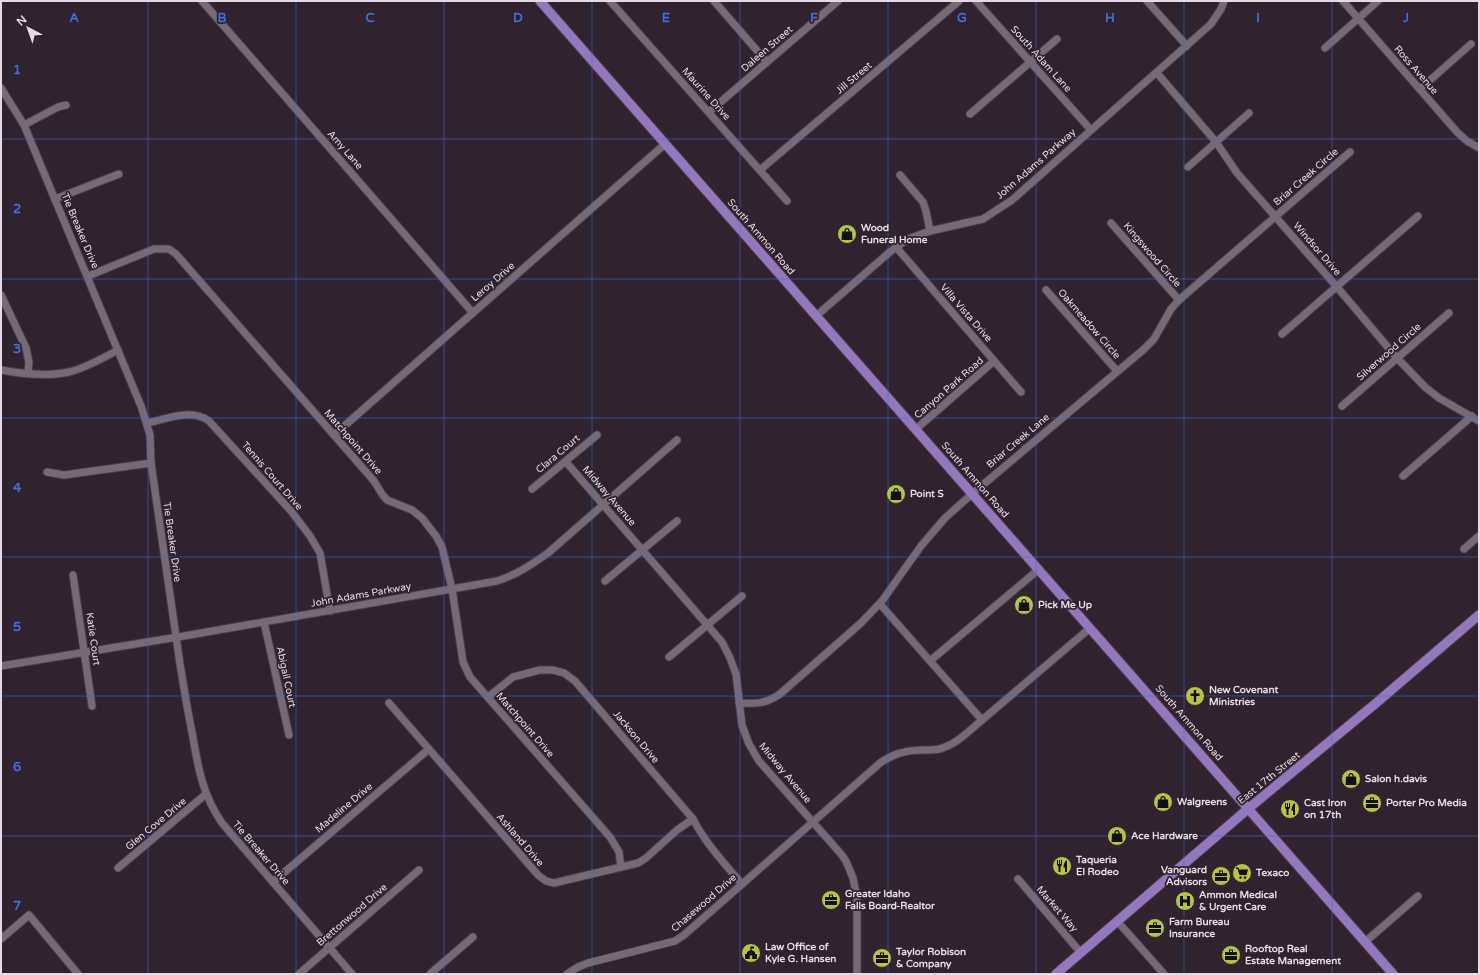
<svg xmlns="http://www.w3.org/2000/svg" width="1480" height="975" font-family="'Varela Round',sans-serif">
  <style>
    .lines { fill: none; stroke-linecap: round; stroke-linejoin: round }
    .minor-casing { stroke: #493e48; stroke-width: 9 }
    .major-casing { stroke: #493e48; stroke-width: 11 }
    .minor { stroke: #786977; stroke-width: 7 }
    .major { stroke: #9477bd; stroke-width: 9 }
    .grid { fill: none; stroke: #456ada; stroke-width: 1; stroke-opacity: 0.55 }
    .labels { text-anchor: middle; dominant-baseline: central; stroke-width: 3.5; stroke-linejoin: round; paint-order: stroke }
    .street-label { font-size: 10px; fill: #e4dbe3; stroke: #30232f }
    .poi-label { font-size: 10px; font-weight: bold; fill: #e4dbe3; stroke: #30232f; text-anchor: start }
    .grid-label { font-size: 13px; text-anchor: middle; font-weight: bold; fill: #456ada; stroke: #30232f; stroke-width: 3.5; stroke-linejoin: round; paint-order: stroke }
  </style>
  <rect width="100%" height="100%" fill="#30232f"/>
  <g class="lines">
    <g class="minor-casing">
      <g id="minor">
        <path d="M202,1L473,313"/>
        <path d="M610,1L787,201"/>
        <path d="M714,1L767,62"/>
        <path d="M976,1L1091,130"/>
        <path d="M1147,1L1187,46"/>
        <path d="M1343,1L1457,132L1467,141L1479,148"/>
        <path d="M1325,48L1378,1"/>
        <path d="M1157,73L1216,142L1237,173L1337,287L1397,358L1425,387L1439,398L1479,421"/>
        <path d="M1,88L24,125L141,406L150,435L151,463C161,530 170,597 180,664C184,687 187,709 192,732C198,767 202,794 222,823L352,974"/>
        <path d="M1420,89L1471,44"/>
        <path d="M709,112L838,1"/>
        <path d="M970,114L1057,39"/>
        <path d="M24,125L58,107L66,105"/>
        <path d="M1188,167L1249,113"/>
        <path d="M760,170L959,1"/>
        <path d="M900,175L923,202L926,211L930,231"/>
        <path d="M55,199L119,174"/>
        <path d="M1111,223L1179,300"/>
        <path d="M896,247L1021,392"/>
        <path d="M88,276L154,249H169L176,254L374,481L382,494L387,500L412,510L422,518L436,536L442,547L452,589L463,662L470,677L610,837L619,852L621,867"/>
        <path d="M1046,290L1117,371"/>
        <path d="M1,295L26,348L29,362L28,373"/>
        <path d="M816,316L891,251L908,239L930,231L983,219L1012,200L1211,24L1221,9L1224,1"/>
        <path d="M1282,334L1418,216"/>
        <path d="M1,370C23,374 47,377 69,372C86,368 103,358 118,350"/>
        <path d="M1342,406L1449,313"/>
        <path d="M147,423C166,419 191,408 209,421L291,511L310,536L320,553L330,611"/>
        <path d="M916,429L994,361"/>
        <path d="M334,435L665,144"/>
        <path d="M566,462L722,642L730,658L736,674L742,725L749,744L759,761L841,854L846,861L853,878L857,898V974"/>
        <path d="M47,472L64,475L151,463"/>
        <path d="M1403,476L1472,416"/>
        <path d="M532,489L597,435"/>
        <path d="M1464,549L1479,536"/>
        <path d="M73,575L92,706"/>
        <path d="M605,581L677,521"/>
        <path d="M880,604L930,661L1038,570"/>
        <path d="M264,622L289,735"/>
        <path d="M669,657L742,596"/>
        <path d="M1,666L184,636L497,581C516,575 531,565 548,553L677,440"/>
        <path d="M488,697L513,677L540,670H553L564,673L575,681L693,819C706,844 724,863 742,884"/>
        <path d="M389,703L538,875L546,881L554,883L638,863L646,858L677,830L693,819"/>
        <path d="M739,703C757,704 765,704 780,694L861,623L882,601L921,546L945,518L972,494L1143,350L1154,339L1171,309L1179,300L1350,152"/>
        <path d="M982,720L1090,628"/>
        <path d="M118,868L206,794"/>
        <path d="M1018,879L1081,953"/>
        <path d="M273,882L429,749"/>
        <path d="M1118,922L1164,974"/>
        <path d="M1,939L29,915L78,974"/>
        <path d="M1365,942L1418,896"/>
        <path d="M299,974L419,870"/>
        <path d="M430,974L473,937"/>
        <path d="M567,974L578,967L588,963L675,941L684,935L880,763C888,758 896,753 905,752C916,749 928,751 939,749C956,745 969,731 982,720L930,661"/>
      </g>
    </g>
    <g class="major-casing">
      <g id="major">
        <path d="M540,1L1393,974"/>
        <path d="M1056,974L1249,808L1375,704L1479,615"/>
      </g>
    </g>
    <use href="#minor" class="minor"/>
    <use href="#major" class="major"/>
  </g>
  <path class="grid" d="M148,1V974M296,1V974M444,1V974M592,1V974M740,1V974M888,1V974M1036,1V974M1184,1V974M1332,1V974M1,139H1479M1,279H1479M1,418H1479M1,557H1479M1,696H1479M1,836H1479"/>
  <defs>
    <g id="shop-disc" transform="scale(1)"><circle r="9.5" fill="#b8c147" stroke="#30232f"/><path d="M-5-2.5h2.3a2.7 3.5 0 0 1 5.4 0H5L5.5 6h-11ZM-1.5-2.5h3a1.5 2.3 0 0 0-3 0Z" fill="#111"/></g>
    <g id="church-disc" transform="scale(1)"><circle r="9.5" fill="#b8c147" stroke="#30232f"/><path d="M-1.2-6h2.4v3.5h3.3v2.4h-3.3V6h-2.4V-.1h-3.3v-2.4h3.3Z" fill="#111"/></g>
    <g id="office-disc" transform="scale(1)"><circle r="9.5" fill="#b8c147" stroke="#30232f"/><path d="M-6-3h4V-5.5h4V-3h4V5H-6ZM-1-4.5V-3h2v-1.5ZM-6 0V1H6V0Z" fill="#111"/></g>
    <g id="restaurant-disc" transform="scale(1)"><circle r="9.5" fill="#b8c147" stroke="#30232f"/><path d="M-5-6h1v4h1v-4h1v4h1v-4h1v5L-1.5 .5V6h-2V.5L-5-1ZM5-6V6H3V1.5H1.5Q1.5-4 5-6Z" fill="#111"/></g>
    <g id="supermarket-disc" transform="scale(1)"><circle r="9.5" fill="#b8c147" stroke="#30232f"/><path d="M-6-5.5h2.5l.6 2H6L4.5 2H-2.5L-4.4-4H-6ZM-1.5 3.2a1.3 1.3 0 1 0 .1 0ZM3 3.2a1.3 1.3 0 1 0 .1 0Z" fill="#111"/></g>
    <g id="hospital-disc" transform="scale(1)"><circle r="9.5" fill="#b8c147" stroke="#30232f"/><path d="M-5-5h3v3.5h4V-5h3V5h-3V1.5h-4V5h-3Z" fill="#111"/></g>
    <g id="civic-disc" transform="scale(1)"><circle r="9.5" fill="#b8c147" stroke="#30232f"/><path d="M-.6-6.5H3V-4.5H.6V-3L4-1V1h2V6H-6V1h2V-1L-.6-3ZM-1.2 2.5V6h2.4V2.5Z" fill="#111"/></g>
  </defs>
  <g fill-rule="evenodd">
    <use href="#shop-disc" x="847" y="234"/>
    <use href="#shop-disc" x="896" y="494"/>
    <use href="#shop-disc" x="1024" y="605"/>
    <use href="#church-disc" x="1195" y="696"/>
    <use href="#shop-disc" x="1351" y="779"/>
    <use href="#shop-disc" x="1163" y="802"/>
    <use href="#office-disc" x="1372" y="803"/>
    <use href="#restaurant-disc" x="1290" y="809"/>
    <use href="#shop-disc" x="1117" y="836"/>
    <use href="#restaurant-disc" x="1062" y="866"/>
    <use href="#supermarket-disc" x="1242" y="873"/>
    <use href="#office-disc" x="1221" y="876"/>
    <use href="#office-disc" x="831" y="900"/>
    <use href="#hospital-disc" x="1185" y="901"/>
    <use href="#office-disc" x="1155" y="928"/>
    <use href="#civic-disc" x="751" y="953"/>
    <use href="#office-disc" x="1231" y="955"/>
    <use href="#office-disc" x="882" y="958"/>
  </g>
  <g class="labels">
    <g class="street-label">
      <text transform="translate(767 49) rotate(-41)">Daleen Street</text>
      <text transform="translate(1041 59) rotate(48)">South Adam Lane</text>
      <text transform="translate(1416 70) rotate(49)">Ross Avenue</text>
      <text transform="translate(854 78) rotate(-40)">Jill Street</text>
      <text transform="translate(706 94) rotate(48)">Maurine Drive</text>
      <text transform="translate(345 150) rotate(49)">Amy Lane</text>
      <text transform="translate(1036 164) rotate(-41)">John Adams Parkway</text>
      <text transform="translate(1306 177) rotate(-41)">Briar Creek Circle</text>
      <text transform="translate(80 231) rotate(67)">Tie Breaker Drive</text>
      <text transform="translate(761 237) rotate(49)">South Ammon Road</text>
      <text transform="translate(1317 249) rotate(49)">Windsor Drive</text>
      <text transform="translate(1152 255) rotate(49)">Kingswood Circle</text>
      <text transform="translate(493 282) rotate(-41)">Leroy Drive</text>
      <text transform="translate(966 313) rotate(49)">Villa Vista Drive</text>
      <text transform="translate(1089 324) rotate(49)">Oakmeadow Circle</text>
      <text transform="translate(1389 352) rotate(-41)">Silverwood Circle</text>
      <text transform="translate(949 388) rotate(-41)">Canyon Park Road</text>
      <text transform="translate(1018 441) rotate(-40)">Briar Creek Lane</text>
      <text transform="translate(353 442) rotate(49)">Matchpoint Drive</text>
      <text transform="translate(558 454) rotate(-40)">Clara Court</text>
      <text transform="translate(272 476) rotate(49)">Tennis Court Drive</text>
      <text transform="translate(975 480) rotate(49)">South Ammon Road</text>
      <text transform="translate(609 496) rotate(49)">Midway Avenue</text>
      <text transform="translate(172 542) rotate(82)">Tie Breaker Drive</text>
      <text transform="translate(361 595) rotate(-10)">John Adams Parkway</text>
      <text transform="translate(93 639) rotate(82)">Katie Court</text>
      <text transform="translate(286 677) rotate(78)">Abigail Court</text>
      <text transform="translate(1189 723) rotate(49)">South Ammon Road</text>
      <text transform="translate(525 725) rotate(49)">Matchpoint Drive</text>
      <text transform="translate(636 737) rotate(50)">Jackson Drive</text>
      <text transform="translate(785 773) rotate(50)">Midway Avenue</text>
      <text transform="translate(1269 778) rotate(-39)">East 17th Street</text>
      <text transform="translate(344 808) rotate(-40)">Madeline Drive</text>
      <text transform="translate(156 824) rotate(-40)">Glen Cove Drive</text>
      <text transform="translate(520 840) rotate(49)">Ashland Drive</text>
      <text transform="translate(261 853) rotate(49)">Tie Breaker Drive</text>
      <text transform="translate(704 903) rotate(-41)">Chasewood Drive</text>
      <text transform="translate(1057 909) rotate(49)">Market Way</text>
      <text transform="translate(352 915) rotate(-41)">Brettonwood Drive</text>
    </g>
    <g class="poi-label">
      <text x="861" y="228">Wood<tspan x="861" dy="12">Funeral Home</tspan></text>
      <text x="910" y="494">Point S</text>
      <text x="1038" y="605">Pick Me Up</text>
      <text x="1209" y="690">New Covenant<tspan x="1209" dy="12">Ministries</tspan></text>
      <text x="1365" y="779">Salon h.davis</text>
      <text x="1177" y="802">Walgreens</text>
      <text x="1304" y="803">Cast Iron<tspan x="1304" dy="12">on 17th</tspan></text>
      <text x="1386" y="803">Porter Pro Media</text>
      <text x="1131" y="836">Ace Hardware</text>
      <text x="1076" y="860">Taqueria<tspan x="1076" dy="12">El Rodeo</tspan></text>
      <text x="1207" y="870" text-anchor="end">Vanguard<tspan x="1207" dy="12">Advisors</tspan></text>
      <text x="1256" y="873">Texaco</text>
      <text x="845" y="894">Greater Idaho<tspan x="845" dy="12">Falls Board-Realtor</tspan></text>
      <text x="1199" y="895">Ammon Medical<tspan x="1199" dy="12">&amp; Urgent Care</tspan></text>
      <text x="1169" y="922">Farm Bureau<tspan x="1169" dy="12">Insurance</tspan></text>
      <text x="765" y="947">Law Office of<tspan x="765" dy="12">Kyle G. Hansen</tspan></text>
      <text x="1245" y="949">Rooftop Real<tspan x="1245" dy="12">Estate Management</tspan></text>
      <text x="896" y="952">Taylor Robison<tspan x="896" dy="12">&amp; Company</tspan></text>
    </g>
  </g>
  <g class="grid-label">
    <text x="74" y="22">A</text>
    <text x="222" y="22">B</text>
    <text x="370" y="22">C</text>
    <text x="518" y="22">D</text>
    <text x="666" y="22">E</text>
    <text x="814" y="22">F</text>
    <text x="962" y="22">G</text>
    <text x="1110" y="22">H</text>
    <text x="1258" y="22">I</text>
    <text x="1406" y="22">J</text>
    <text x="17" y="74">1</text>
    <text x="17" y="213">2</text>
    <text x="17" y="353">3</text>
    <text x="17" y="492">4</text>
    <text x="17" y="631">5</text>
    <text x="17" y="771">6</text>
    <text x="17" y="910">7</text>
  </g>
  <rect width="1480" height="975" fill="none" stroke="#e4dbe3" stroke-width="4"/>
  <g transform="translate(28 28) rotate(319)" stroke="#30232f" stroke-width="3" paint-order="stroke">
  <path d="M0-3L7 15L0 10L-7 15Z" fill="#e4dbe3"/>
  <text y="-6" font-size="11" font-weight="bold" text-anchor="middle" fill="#e4dbe3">N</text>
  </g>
</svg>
